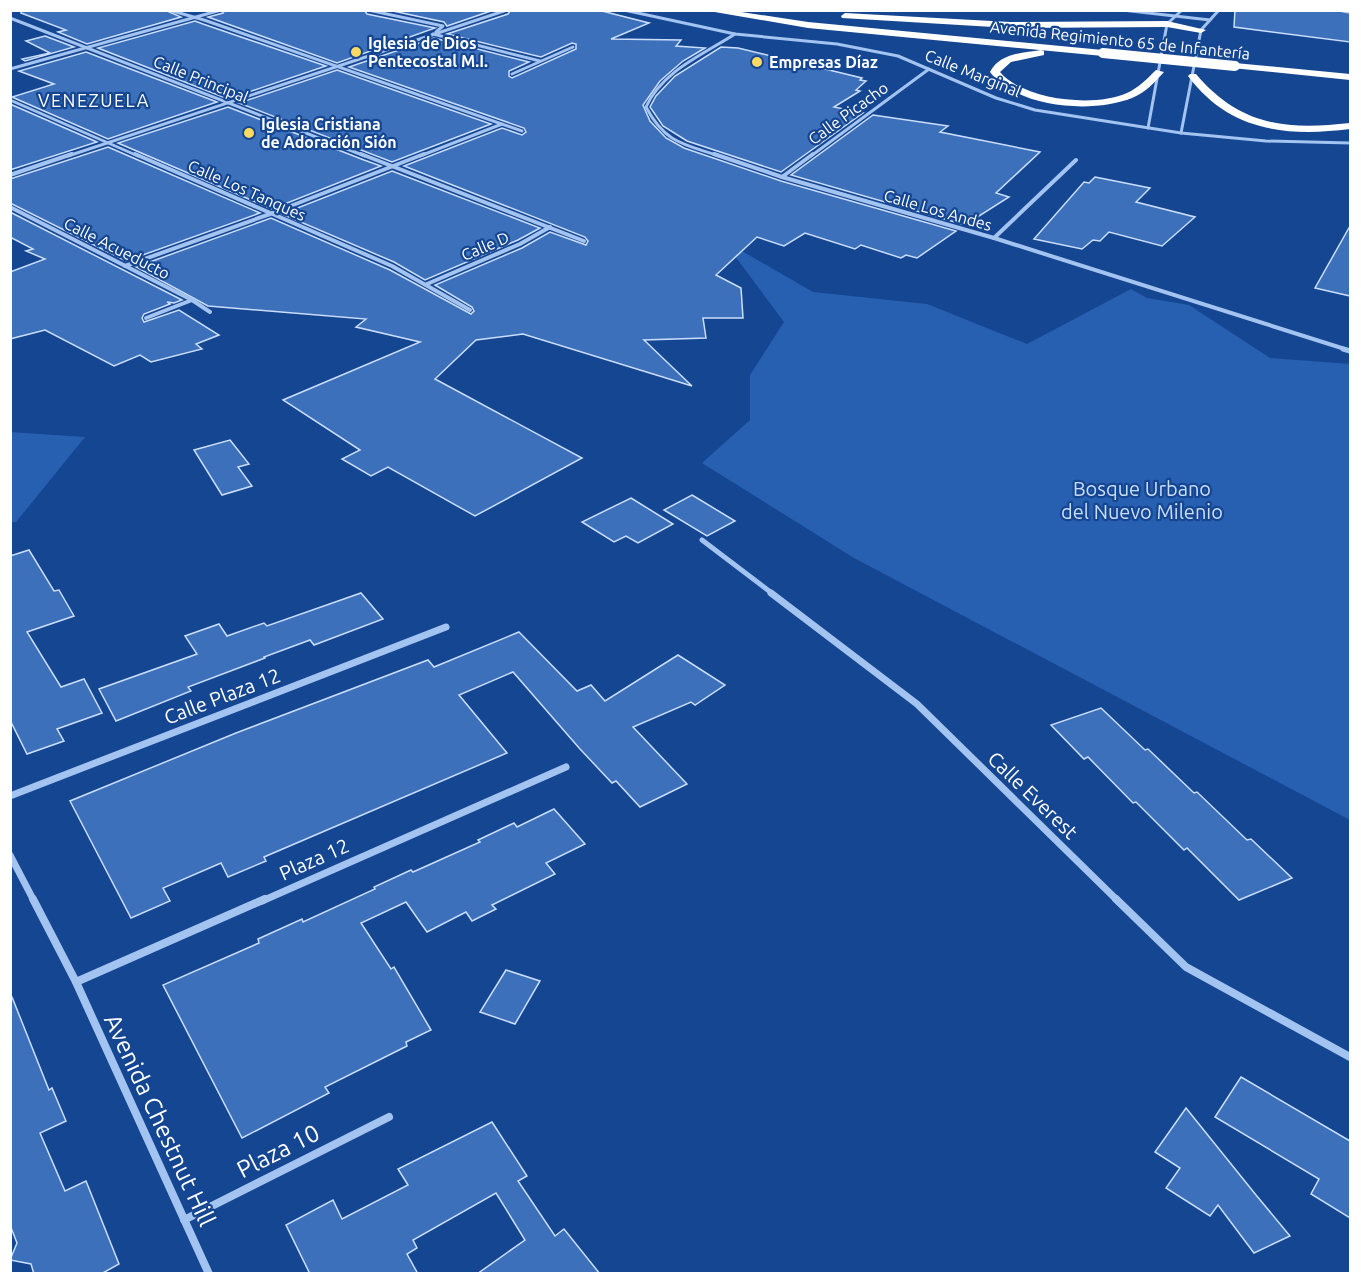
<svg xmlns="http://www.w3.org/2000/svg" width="1361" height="1284" font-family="Ubuntu,sans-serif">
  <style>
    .green { fill: #275fb1 }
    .building { fill: #3d70ba; stroke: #cadefc; stroke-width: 1.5 }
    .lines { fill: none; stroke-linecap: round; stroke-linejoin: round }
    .street-far4 { stroke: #a3c3f1; stroke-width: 3 }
    .street-far3 { stroke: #a3c3f1; stroke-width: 4 }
    .street-far2 { stroke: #a3c3f1; stroke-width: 5 }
    .street-far1 { stroke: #a3c3f1; stroke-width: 7 }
    .street { stroke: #a3c3f1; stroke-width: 8 }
    .highway { fill: #fff; fill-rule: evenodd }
    .highway-bridge { stroke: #fff; stroke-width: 10 }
    .poi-dot { fill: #ffda63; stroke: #154692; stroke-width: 2 }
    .labels { text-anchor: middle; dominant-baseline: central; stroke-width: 4.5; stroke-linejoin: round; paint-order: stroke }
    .far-street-label { font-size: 16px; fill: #fff; stroke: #154692 }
    .far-poi-label { font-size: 16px; font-weight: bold; fill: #fff; stroke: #154692; text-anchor: start }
    .far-neighbourhood-label { font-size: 18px; letter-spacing: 1.5px; fill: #fff; stroke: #154692 }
    .park-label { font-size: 20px; fill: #cadefc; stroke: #154692 }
    .street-label { font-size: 20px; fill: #fff; stroke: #154692 }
    .near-street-label { font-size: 24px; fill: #fff; stroke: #154692 }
  </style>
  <rect width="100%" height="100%" fill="#154692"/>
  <g class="green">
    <path d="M723,240L813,292L927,304L1027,344L1131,289L1147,298L1189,305L1270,358L1350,364V820L854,558L702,463L750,420V375L784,322Z"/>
    <path d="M10,432L85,437L16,522H11Z"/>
  </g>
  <g class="building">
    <path d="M22,10H165L181,17L87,44L58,32L66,30L21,13Z"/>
    <path d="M225,10H364L367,14L435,28L337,63L208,17L223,13Z"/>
    <path d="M388,10H494L447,26L444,22Z"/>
    <path d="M511,10H598L649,23L611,39L681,40L676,46L705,48L683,61L660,81L643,105L650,121L666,138L684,148L781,181L956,231L917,258L906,255L901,258L861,245L855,249L805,233L784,246L757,237L716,275L741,288L743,318H703L706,338L644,340L692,386L523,334L476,340L435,379L582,458L475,516L388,467L371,476L342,459L360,450L283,400L420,342L356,327L366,319L208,306L136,267L271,218L390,270L471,314L474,311L472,307L435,285L522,248L550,232L586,245L588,241L585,237L404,166L502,128L522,135L526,132L524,128L349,67L434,38L529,62L509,71V76L512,78L576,49V44L572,43L541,57L447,34L508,14Z"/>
    <path d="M1235,10H1334L1350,13V42L1234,27Z"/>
    <path d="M195,21L203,24L326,66L228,99L98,48Z"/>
    <path d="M45,36L74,47L25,61L22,59L50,53L26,41Z"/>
    <path d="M721,47L738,48L862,78L860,80L866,81L856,90L860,91L834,107L863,113L781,172L687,141L663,126L650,107L656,96L675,76Z"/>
    <path d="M86,52L217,102L108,139L12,97L54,84L19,71Z"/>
    <path d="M337,70L491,124L392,162L239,103Z"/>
    <path d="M10,104L97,142L10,170Z"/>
    <path d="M228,107L364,160L381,166L272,209L118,143Z"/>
    <path d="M873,115L948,126L940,132L1040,152L996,193L1009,197L965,225L791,175Z"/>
    <path d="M108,147L138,160L260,213L126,261L10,203V179Z"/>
    <path d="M392,171L540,228L518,240L425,280L394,262L282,214Z"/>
    <path d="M1095,177L1150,188L1136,202L1195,217L1162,246L1109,232L1100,241L1093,240L1082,249L1034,239L1084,182L1089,183Z"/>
    <path d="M10,212L182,300L174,303L167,302L170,304L144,314L142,318L144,322L179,310L219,335L196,344L202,349L151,362L140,355L114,366L45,330L10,339V272L45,259L26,251L33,249L10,237Z"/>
    <path d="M1350,226V296L1315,288Z"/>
    <path d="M230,440L249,464L238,467L252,486L222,495L194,450Z"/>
    <path d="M692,495L735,521L707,536L664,510Z"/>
    <path d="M631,498L673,524L638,543L626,536L614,542L582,522Z"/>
    <path d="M29,550L54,591L59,590L74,616L27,632L61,687L84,679L102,713L57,729L64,741L27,754L10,720V556Z"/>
    <path d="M361,593L383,619L314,645L310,640L264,657L265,658L188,687L191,691L116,721L99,689L197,654L185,636L219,624L227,636L264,623L267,626Z"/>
    <path d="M519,632L577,691L591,685L605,701L678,655L725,685L695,705L691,702L633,727L687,784L640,807L616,781L612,783L580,749L513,672L459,695L507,753L264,857L266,861L228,877L221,863L163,888L170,901L131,918L70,801L236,733L428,660L434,667Z"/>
    <path d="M1101,708L1145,750L1148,749L1194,793L1197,792L1247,840L1251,839L1292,878L1239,900L1187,848L1184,850L1136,802L1133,803L1088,757L1084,759L1051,725Z"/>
    <path d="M554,809L585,844L546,863L555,874L492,905L496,909L472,921L466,912L427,932L406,902L361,923L391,969L394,967L431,1030L406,1042L407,1046L325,1087L329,1093L242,1138L163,985L259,943L258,939L302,919L303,922L375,889L374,887L411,870L413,872L480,842L478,840L514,823L517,827Z"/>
    <path d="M506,970L540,981L515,1024L480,1012Z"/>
    <path d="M10,997H12L49,1090L52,1088L66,1121L40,1133L65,1191L86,1181L119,1264L101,1274H34L31,1264L10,1260L17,1243L10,1225Z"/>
    <path d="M1241,1077L1350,1141V1218L1311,1194L1319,1179L1215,1117Z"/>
    <path d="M1186,1108L1256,1195L1290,1236L1254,1253L1218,1205L1210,1216L1166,1188L1180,1168L1155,1152Z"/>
    <path d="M492,1122L527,1176L518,1181L555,1236L564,1229L600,1274H477L525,1240L496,1193L413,1240L417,1248L407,1254L418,1274H310L286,1225L333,1200L342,1219L408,1185L398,1169Z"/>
  </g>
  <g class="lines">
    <g class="street-far4">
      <path d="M169,10L204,20L522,131"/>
      <path d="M368,10L443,26L436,32"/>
      <path d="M624,10L735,34L837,44L898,56L996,98L1035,110L1181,133L1266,141L1350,143"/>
      <path d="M1122,10L1210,20"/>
      <path d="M10,18L365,156"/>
      <path d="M433,34L540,61"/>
      <path d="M10,69L221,10"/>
      <path d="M512,74L573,47"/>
      <path d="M10,100L138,156"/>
      <path d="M1148,128L1167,24L1182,10"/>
      <path d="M1181,133L1201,30L1219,10"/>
      <path d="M68,156L507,10"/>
      <path d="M420,156L502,124"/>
      <path d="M719,156C683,144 665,143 646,107C662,71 704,54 735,34"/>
      <path d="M811,156L929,69"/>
    </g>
    <g class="street-far3">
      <path d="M135,154L392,266L470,310"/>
      <path d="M361,154L584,241"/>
      <path d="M714,154L782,177L994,238L1348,350"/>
      <path d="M10,175L72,154"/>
      <path d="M782,177L813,154"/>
      <path d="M10,207L192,300L210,312"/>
      <path d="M994,238L1076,160"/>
      <path d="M125,266L270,214L424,154"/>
      <path d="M427,284L520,244L550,227"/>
      <path d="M146,318L192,300"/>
    </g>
    <g class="street-far2">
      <path d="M1343,349L1350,351"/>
      <path d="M702,540L773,594"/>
    </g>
    <g class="street-far1">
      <path d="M771,593L917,704L1118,901"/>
      <path d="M10,796L446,627"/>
      <path d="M10,855L34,901"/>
      <path d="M262,901L566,767"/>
    </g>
    <g class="street">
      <path d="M33,899L76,982L209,1274"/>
      <path d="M1116,899L1186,967L1350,1057"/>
      <path d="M76,982L265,899"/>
      <path d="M184,1220L389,1117"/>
    </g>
    <g class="highway">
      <path d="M703,10H728L808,22L1103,50L1108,53L1103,56L808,28Z"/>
      <path d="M845,13L1010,22L1167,21L1206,30L1201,33L1167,27L1010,28L842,18L841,16Z"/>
      <path d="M1041,50L1044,51V55L1011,62L1000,72C1023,100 1094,108 1127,93C1138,88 1147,79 1156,70L1164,72C1155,82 1145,93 1132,98C1092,114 1017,108 990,72C1000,53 1022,53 1041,50Z"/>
      <path d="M1235,63L1350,74V80L1232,68V64Z"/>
      <path d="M1190,74H1196C1240,126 1286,130 1350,123V129C1286,137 1229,131 1188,76Z"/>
    </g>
    <path class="highway-bridge" d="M1103,53L1235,66"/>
  </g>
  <g class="poi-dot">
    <circle cx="356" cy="52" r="6"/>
    <circle cx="757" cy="62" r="6"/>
    <circle cx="249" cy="133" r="6"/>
  </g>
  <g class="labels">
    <g class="far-street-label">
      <text transform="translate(1120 40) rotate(6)">Avenida Regimiento 65 de Infantería</text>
      <text transform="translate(973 73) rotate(22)">Calle Marginal</text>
      <text transform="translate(201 79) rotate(22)">Calle Principal</text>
      <text transform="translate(848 113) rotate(-36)">Calle Picacho</text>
      <text transform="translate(247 190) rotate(24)">Calle Los Tanques</text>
      <text transform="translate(938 210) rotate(16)">Calle Los Andes</text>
      <text transform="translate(485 246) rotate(-23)">Calle D</text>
      <text transform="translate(117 248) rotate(27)">Calle Acueducto</text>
    </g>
    <g class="far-poi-label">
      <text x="368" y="43">Iglesia de Dios<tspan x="368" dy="18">Pentecostal M.I.</tspan></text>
      <text x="769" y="62">Empresas Díaz</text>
      <text x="261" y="124">Iglesia Cristiana<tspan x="261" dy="18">de Adoración Sión</tspan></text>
    </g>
    <g class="far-neighbourhood-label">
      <text x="94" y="100">VENEZUELA</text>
    </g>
    <g class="park-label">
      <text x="1142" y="488">Bosque Urbano<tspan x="1142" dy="23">del Nuevo Milenio</tspan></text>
    </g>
    <g class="street-label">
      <text transform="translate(222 696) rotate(-21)">Calle Plaza 12</text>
      <text transform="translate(1033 795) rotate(44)">Calle Everest</text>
      <text transform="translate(314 859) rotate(-24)">Plaza 12</text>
    </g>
    <g class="near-street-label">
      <text transform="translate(160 1120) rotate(65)">Avenida Chestnut Hill</text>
      <text transform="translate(278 1151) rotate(-27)">Plaza 10</text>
    </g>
  </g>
  <rect width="1361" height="1284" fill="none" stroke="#ffffff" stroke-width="24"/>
</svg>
